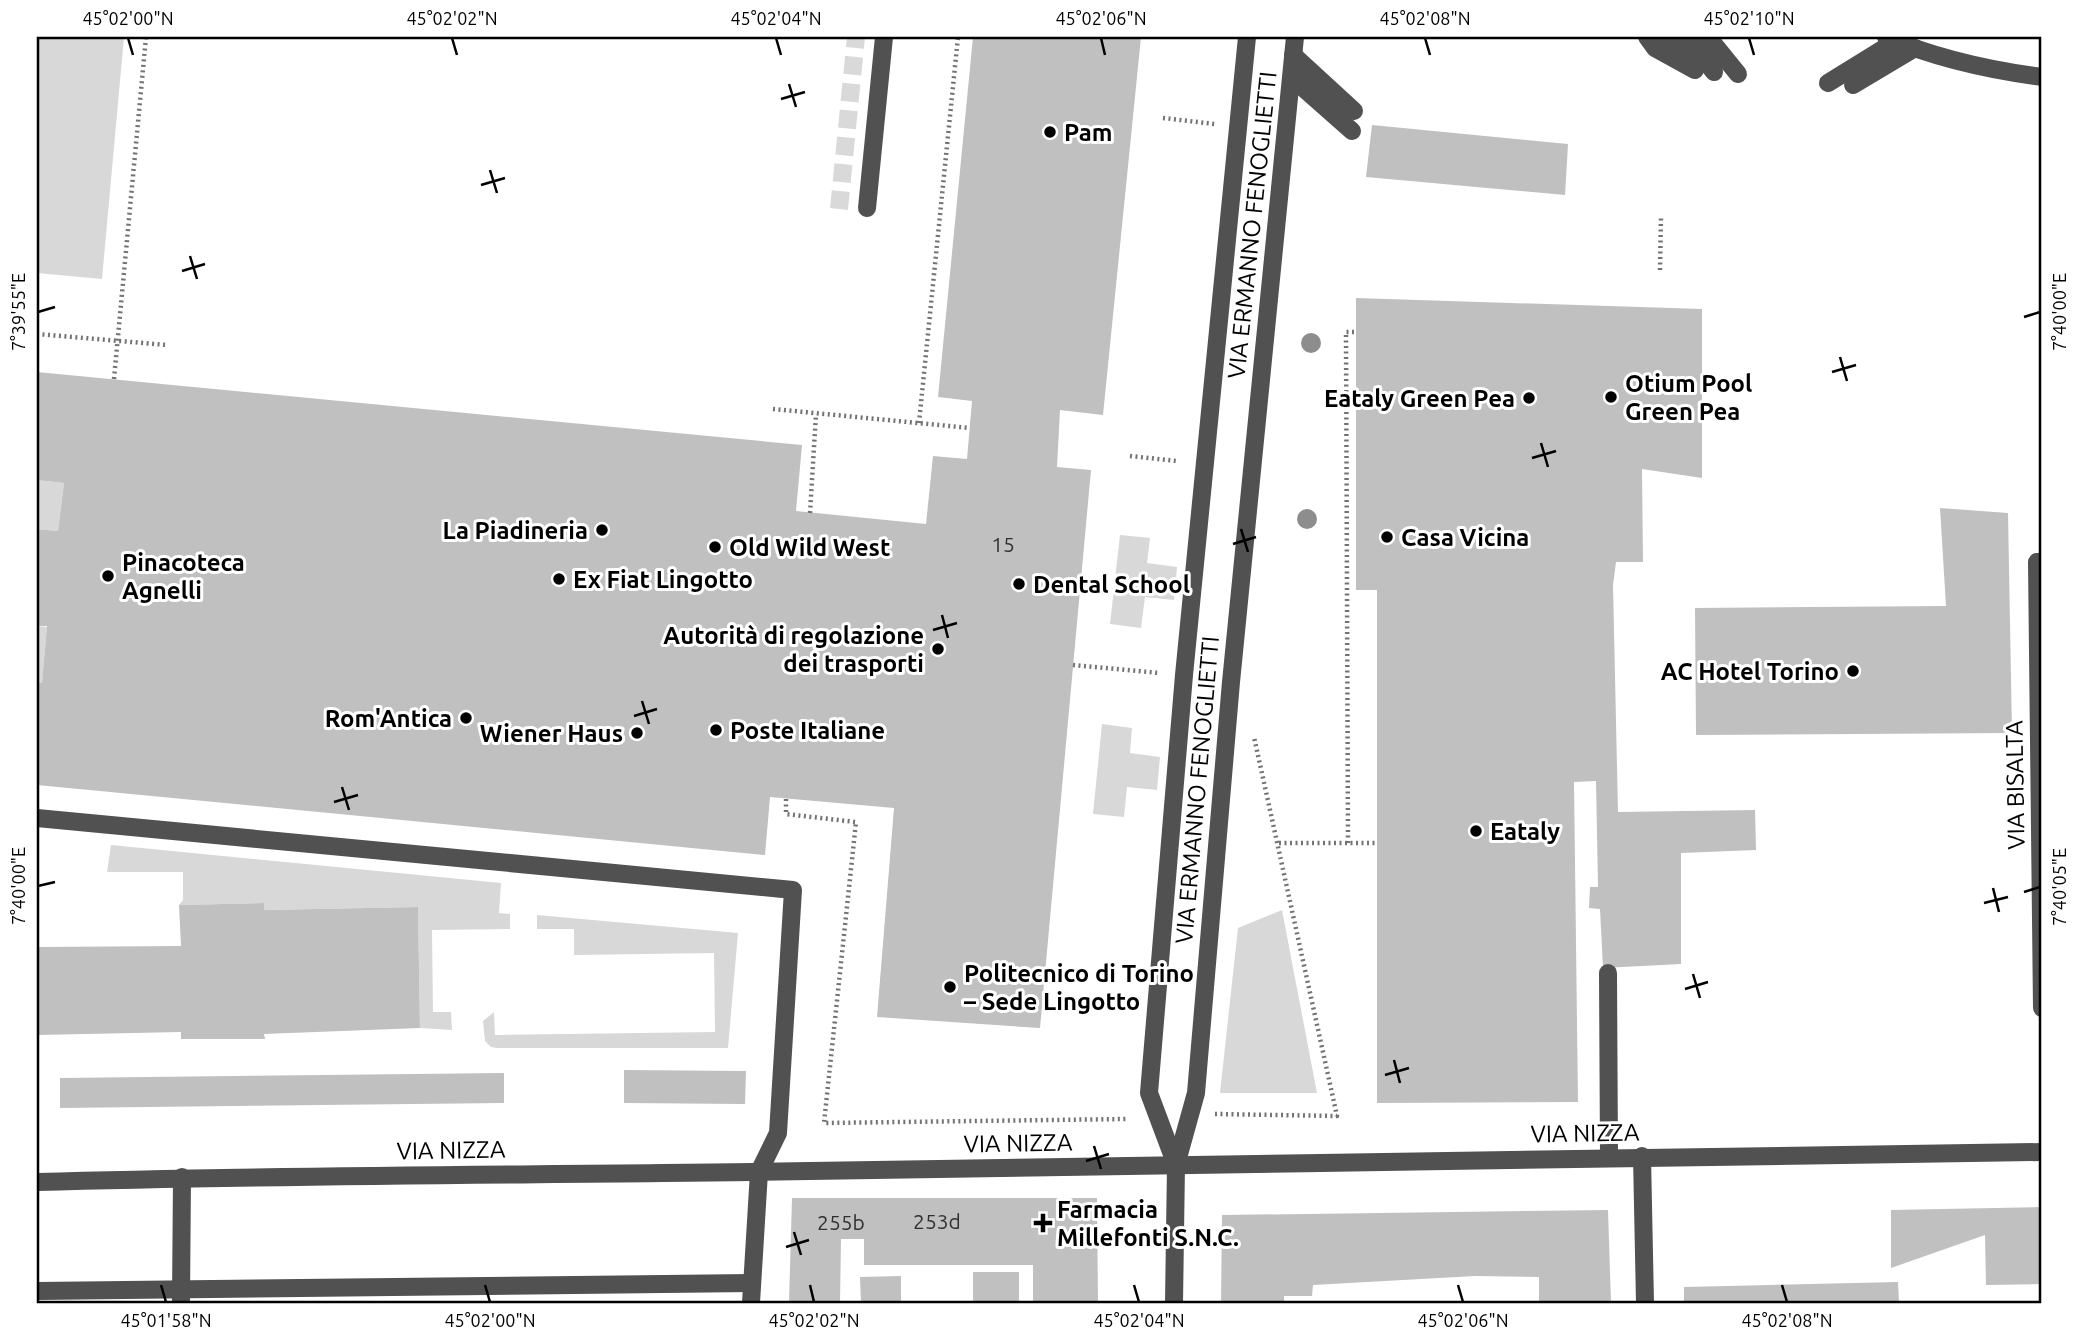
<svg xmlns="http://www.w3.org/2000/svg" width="2079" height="1340" font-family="Ubuntu,sans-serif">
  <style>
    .green { fill: #d8d8d8 }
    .building { fill: #c0c0c0 }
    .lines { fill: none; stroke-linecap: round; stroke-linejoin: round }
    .minor-tunnel { stroke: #d9d9d9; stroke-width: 18; stroke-dasharray: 18 9; stroke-linecap: butt }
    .path { stroke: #737373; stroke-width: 4.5; stroke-dasharray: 2 3.5; stroke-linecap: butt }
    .minor { stroke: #515151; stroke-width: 18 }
    .path-bridge { stroke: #737373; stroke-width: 4.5; stroke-dasharray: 2 3.5; stroke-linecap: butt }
    .tree { fill: #8d8d8d }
    .ticks { fill: none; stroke: #000; stroke-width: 2.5 }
    .poi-dot { fill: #000; stroke: #fff; stroke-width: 2.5 }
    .labels { text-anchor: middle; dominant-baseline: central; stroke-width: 6; stroke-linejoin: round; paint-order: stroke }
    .number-label { font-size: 21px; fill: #303030 }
    .poi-label { font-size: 24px; font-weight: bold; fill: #000; stroke: #fff; text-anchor: start }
    .street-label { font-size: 24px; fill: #000; stroke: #fff }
    .neatline { fill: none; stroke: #000; stroke-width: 2.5 }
    .ticks-label { font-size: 18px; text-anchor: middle; fill: #000 }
  </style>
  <rect width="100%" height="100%" fill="#fff"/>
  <g class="green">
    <path d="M37,37H124L102,279L37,273Z"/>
    <path d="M37,480L64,483L58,531L37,529Z"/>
    <path d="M1120,535L1150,538L1147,563L1177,567L1174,600L1145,597L1141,628L1110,624Z"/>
    <path d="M37,626L47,627L42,683L37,682Z"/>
    <path d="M1102,724L1132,728L1130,753L1160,757L1157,790L1127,787L1124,817L1093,814Z"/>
    <path d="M111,845L501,883L499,913L510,914V929L432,930L433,1012H451L452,1030L420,1028L418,907L264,910V903L179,905L183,900V872H107Z"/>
    <path d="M1282,910L1317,1093H1220L1238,928Z"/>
    <path d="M537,915L738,933L728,1048H497L491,1047L485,1041L483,1021L494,1012L495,1035L715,1032L714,953L574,955V929H537Z"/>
  </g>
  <g class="building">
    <path d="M973,37H1141L1103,415L1060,410L1057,467L1091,470L1040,1028L877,1017L894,808L770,797L765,855L37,785V682L42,683L47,626H37V529L58,531L64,483L37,480V372L802,445L796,511L926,524L933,456L967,459L972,401L938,397Z"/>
    <path d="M1372,125L1568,144L1565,195L1366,177Z"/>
    <path d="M1356,298L1702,309V478L1642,469L1643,562H1616L1613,585L1618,812L1755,810L1756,850L1681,853V964L1603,968L1600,909L1589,908L1590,887H1598L1596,781L1574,782L1578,1102L1377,1103V590H1356Z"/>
    <path d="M1940,508L2008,513L2012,733L1696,735L1695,608L1946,606Z"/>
    <path d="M264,903V910L418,907L420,1028L264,1034L265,1039H181V1032L37,1035V947L181,946L179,905Z"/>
    <path d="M624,1070L746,1071L745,1104L624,1103Z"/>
    <path d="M504,1073V1103L60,1108V1078Z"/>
    <path d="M792,1198H1097L1098,1303H1033V1265H864V1239H841L840,1303H789Z"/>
    <path d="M2042,1207V1284L1986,1285L1985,1235L1891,1268V1210Z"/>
    <path d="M1608,1210L1611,1303H1539V1277L1475,1276L1313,1285L1312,1296H1284V1303H1221L1222,1215Z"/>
    <rect x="973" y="1272" width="46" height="31"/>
    <path d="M901,1276V1303H861L860,1277Z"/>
    <path d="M1898,1282L1899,1303H1684V1287Z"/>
  </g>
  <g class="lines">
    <path class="minor-tunnel" d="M839,209L856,37"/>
    <g class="path">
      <path d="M1163,118L1215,124"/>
      <path d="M1660,270L1661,216"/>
      <path d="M37,334L167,345"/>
      <path d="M773,409L970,428"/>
      <path d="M919,423L958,37"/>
      <path d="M1130,456L1177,461"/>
      <path d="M810,513L816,414"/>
      <path d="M1073,665L1159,673"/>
      <path d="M786,799V814L856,822L824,1123L1126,1119"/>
      <path d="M1279,843H1376"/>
      <path d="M1348,843L1346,332H1356"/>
      <path d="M1215,1114L1337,1116L1254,737"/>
    </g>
    <g class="minor">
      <path d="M1647,37L1655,48L1695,70"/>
      <path d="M1667,37L1688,62"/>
      <path d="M1687,37L1714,72"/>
      <path d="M1708,37L1738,74"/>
      <path d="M1886,37C1935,58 1989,70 2042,77"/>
      <path d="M1293,55L1354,111"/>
      <path d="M1292,78L1352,131"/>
      <path d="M1828,83L1896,41"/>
      <path d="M1853,85L1915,48"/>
      <path d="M867,208L884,37"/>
      <path d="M2042,562H2037L2042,1008"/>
      <path d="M37,818L793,890L778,1133L759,1172L751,1303"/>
      <path d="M1608,973L1609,1157"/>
      <path d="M1642,1156L1645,1303"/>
      <path d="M1176,1165L1149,1093L1184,675L1247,37"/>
      <path d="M37,1182C275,1175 514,1175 752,1172C1182,1166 1612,1157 2042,1152"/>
      <path d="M37,1291L752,1283"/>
      <path d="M181,1300L182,1177"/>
      <path d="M1174,1303L1176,1165L1196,1093L1231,682L1295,37"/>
    </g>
    <path class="path-bridge" d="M114,379L146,37"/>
  </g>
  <g class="tree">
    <circle cx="1311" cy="343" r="10"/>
    <circle cx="1307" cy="519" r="10"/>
  </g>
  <path class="ticks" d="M128,38L133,55M452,38L457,55M776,38L781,55M1101,38L1105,55M1425,38L1430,55M1749,38L1754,55M789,84L796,107M781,99L805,92M490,170L497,193M481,185L505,178M190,256L197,279M182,271L205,264M38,312L55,307M2024,317L2040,312M1840,357L1847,381M1832,372L1856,365M1541,443L1548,467M1532,458L1556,451M1241,529L1248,552M1233,544L1256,537M942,615L948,638M933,630L957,623M642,701L649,724M634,716L657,709M342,787L349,810M334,802L358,795M38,886L55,882M1993,888L1999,912M2024,892L2040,887M1984,903L2008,897M1693,974L1700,998M1685,989L1708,982M1394,1060L1400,1083M1385,1075L1409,1068M1094,1146L1101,1169M1086,1161L1109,1154M794,1232L801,1255M786,1247L809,1240M161,1285L166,1302M485,1285L490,1302M810,1285L814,1302M1134,1285L1139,1302M1458,1285L1463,1302M1782,1285L1787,1302"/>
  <g class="poi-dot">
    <circle cx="1050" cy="132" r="7"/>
    <circle cx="1611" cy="397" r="7"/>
    <circle cx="1529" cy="398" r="7"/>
    <circle cx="602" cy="530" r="7"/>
    <circle cx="1387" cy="537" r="7"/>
    <circle cx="715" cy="547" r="7"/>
    <circle cx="108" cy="576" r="7"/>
    <circle cx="559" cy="579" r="7"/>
    <circle cx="1019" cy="584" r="7"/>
    <circle cx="938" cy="649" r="7"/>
    <circle cx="1853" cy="671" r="7"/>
    <circle cx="466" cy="718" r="7"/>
    <circle cx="716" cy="730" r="7"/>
    <circle cx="637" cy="733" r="7"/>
    <circle cx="1476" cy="831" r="7"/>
    <circle cx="950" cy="987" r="7"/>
    <path d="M1039.5 1212.5h7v7h7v7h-7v7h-7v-7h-7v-7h7z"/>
  </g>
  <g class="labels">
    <g class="number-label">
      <text x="1003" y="544">15</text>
      <text x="937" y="1221">253d</text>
      <text x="841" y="1222">255b</text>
    </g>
    <g class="poi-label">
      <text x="1064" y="132">Pam</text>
      <text x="1625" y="383">Otium Pool<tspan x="1625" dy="28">Green Pea</tspan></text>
      <text x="1515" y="398" text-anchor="end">Eataly Green Pea</text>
      <text x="588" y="530" text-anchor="end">La Piadineria</text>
      <text x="1401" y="537">Casa Vicina</text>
      <text x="729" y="547">Old Wild West</text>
      <text x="122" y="562">Pinacoteca<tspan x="122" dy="28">Agnelli</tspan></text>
      <text x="573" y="579">Ex Fiat Lingotto</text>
      <text x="1033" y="584">Dental School</text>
      <text x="924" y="635" text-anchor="end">Autorità di regolazione<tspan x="924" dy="28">dei trasporti</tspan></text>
      <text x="1839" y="671" text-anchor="end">AC Hotel Torino</text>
      <text x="452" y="718" text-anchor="end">Rom'Antica</text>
      <text x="730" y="730">Poste Italiane</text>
      <text x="623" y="733" text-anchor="end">Wiener Haus</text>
      <text x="1490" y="831">Eataly</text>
      <text x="964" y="973">Politecnico di Torino<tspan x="964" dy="28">– Sede Lingotto</tspan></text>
      <text x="1057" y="1209">Farmacia<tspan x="1057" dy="28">Millefonti S.N.C.</tspan></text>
    </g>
    <g class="street-label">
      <text transform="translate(1252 225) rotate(-84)">VIA ERMANNO FENOGLIETTI</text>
      <text transform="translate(2015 785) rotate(-91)">VIA BISALTA</text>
      <text transform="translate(1197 790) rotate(-85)">VIA ERMANNO FENOGLIETTI</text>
      <text transform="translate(1585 1133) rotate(-1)">VIA NIZZA</text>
      <text transform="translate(1018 1143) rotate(-1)">VIA NIZZA</text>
      <text transform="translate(451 1150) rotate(-1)">VIA NIZZA</text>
    </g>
  </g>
  <rect width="2079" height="1340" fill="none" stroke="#ffffff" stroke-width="77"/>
  <rect x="38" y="38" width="2002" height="1264" class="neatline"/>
  <g class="ticks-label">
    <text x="128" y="25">45°02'00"N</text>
    <text x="452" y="25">45°02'02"N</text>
    <text x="776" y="25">45°02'04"N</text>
    <text x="1101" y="25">45°02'06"N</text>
    <text x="1425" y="25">45°02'08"N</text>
    <text x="1749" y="25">45°02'10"N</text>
    <text transform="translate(19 312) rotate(-90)" y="6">7°39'55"E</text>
    <text transform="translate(2060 312) rotate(-90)" y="6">7°40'00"E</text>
    <text transform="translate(19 886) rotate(-90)" y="6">7°40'00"E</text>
    <text transform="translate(2060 887) rotate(-90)" y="6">7°40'05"E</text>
    <text x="166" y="1327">45°01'58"N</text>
    <text x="490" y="1327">45°02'00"N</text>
    <text x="814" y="1327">45°02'02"N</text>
    <text x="1139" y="1327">45°02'04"N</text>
    <text x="1463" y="1327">45°02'06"N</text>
    <text x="1787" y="1327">45°02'08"N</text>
  </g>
</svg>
